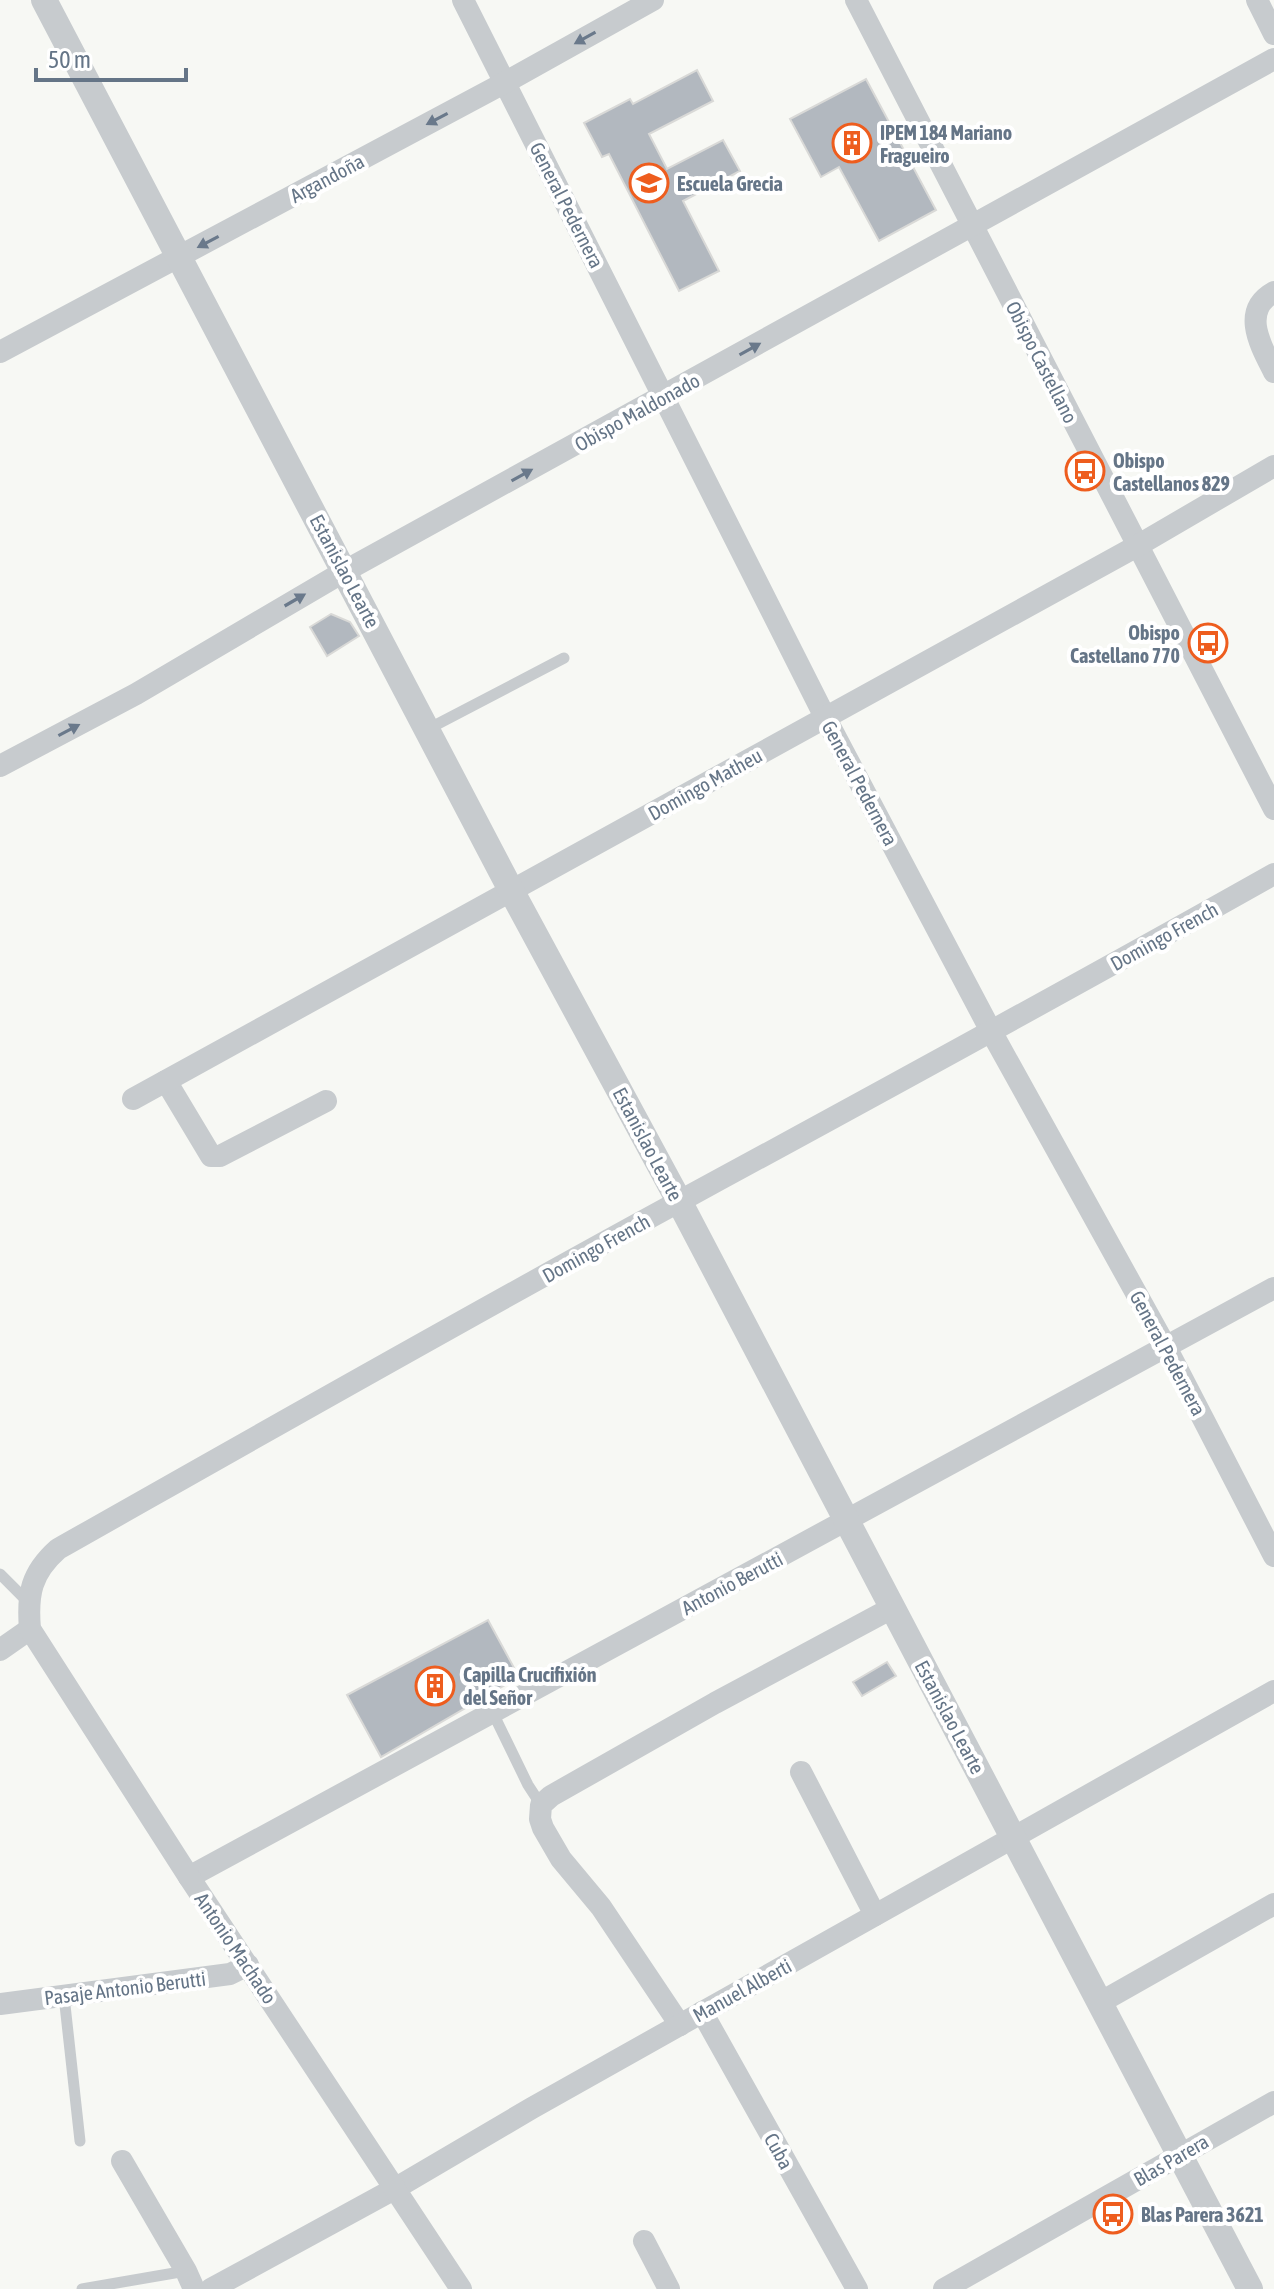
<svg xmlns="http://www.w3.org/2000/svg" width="1274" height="2289" font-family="'Asap Condensed',sans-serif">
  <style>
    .building { fill: #b2b8bf; stroke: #d9d9d7; stroke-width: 2 }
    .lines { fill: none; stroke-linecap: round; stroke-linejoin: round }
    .service { stroke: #c7cbce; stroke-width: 11 }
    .minor { stroke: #c7cbce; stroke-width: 22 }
    .tertiary { stroke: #c7cbce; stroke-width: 26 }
    .oneway { fill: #6a798b }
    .labels { text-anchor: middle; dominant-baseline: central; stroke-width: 8; stroke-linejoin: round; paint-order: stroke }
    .poi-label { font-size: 20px; font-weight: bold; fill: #657587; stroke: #fff; text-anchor: start }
    .street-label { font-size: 20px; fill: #657587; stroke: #fff }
  </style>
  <rect width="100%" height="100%" fill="#f7f8f4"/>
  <g class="building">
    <path d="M697,70L713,101L649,134L667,169L723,140L740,171L683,201L719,271L679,291L609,154L602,157L584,123L630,99L633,104Z"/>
    <path d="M866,79L936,210L879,241L839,167L821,177L790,119Z"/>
    <path d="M331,614L350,622L359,636L327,656L310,627Z"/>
    <path d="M488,1620L519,1677L381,1757L347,1695Z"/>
    <path d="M887,1662L896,1676L862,1696L853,1682Z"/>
  </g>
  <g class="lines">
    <g class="service">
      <path d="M428,729L564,658"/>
      <path d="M0,1574L27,1601"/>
      <path d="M492,1711L528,1785L541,1805"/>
      <path d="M64,1996L80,2141"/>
      <path d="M82,2289L186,2271"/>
    </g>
    <g class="minor">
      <path d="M463,0L825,717L992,1033L1166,1347L1274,1556"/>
      <path d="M856,0L1274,809"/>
      <path d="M1257,0L1274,34"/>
      <path d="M1274,292C1240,311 1261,346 1274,372"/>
      <path d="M0,352L506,82L653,0"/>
      <path d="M0,766L136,694L345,571L1274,59"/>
      <path d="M166,1081L211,1156H220L326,1101"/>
      <path d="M133,1099L1137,546L1274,466"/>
      <path d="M0,1650L30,1629"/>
      <path d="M801,1772L875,1915"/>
      <path d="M189,1877L1274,1288"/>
      <path d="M1101,2002L1274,1904"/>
      <path d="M0,2004L230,1974L248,1965"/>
      <path d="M702,2012L857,2289"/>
      <path d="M680,2025L601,1907L561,1859L543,1828L540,1819L541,1805L551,1796L715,1703L892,1608"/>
      <path d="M122,2161L186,2271L194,2289"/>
      <path d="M644,2241L669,2289"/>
      <path d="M211,2289L396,2188L532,2108L1274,1691"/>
      <path d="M461,2289L189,1877L30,1629C27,1594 31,1573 58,1549C265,1432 472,1314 680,1201C879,1093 1077,985 1274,874"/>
      <path d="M944,2289L1274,2102"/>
    </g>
    <path class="tertiary" d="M44,0L512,892L679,1201L1250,2289"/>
  </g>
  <defs><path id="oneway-solid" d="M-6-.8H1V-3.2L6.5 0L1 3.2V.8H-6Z" transform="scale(2)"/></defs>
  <g class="oneway">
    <use href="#oneway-solid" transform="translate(585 38) rotate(151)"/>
    <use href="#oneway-solid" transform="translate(437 119) rotate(152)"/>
    <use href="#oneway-solid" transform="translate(208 242) rotate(152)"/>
    <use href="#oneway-solid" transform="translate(750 349) rotate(-29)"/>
    <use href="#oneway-solid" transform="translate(522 475) rotate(-29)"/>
    <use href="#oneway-solid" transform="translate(295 600) rotate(-30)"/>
    <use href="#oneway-solid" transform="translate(69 730) rotate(-28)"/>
  </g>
  <defs>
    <g id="building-ring" transform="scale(2)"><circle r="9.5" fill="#fff" stroke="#ee5d1e" stroke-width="1.5"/><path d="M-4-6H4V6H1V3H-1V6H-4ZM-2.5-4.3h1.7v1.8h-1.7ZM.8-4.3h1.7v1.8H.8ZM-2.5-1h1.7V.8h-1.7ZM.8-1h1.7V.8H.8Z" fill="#ee5d1e"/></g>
    <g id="school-ring" transform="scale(2)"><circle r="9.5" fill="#fff" stroke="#ee5d1e" stroke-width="1.5"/><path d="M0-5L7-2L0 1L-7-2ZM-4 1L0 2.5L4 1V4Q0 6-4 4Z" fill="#ee5d1e"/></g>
    <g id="bus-ring" transform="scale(2)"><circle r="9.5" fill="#fff" stroke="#ee5d1e" stroke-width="1.5"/><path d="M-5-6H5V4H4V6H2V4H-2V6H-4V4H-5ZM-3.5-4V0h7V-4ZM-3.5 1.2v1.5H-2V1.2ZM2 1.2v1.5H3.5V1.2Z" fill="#ee5d1e"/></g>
  </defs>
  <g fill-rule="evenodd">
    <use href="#building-ring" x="852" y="143"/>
    <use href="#school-ring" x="649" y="183"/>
    <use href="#bus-ring" x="1085" y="471"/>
    <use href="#bus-ring" x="1208" y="643"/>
    <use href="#building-ring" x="435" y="1686"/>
    <use href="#bus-ring" x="1113" y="2214"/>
  </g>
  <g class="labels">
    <g class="poi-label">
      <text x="880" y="132">IPEM 184 Mariano<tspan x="880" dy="23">Fragueiro</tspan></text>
      <text x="677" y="183">Escuela Grecia</text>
      <text x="1113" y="460">Obispo<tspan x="1113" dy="23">Castellanos 829</tspan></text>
      <text x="1180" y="632" text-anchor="end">Obispo<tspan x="1180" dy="23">Castellano 770</tspan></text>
      <text x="463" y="1674">Capilla Crucifixión<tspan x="463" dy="23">del Señor</tspan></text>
      <text x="1141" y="2214">Blas Parera 3621</text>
    </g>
    <g class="street-label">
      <text transform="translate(327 178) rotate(-28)">Argandoña</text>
      <text transform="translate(567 205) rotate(63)">General Pedernera</text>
      <text transform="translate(1042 362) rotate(63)">Obispo Castellano</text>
      <text transform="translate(637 412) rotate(-29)">Obispo Maldonado</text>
      <text transform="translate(345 571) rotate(62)">Estanislao Learte</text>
      <text transform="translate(860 783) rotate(62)">General Pedernera</text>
      <text transform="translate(705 784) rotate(-29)">Domingo Matheu</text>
      <text transform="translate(1164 936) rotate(-29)">Domingo French</text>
      <text transform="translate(648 1144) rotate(62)">Estanislao Learte</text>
      <text transform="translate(596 1248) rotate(-29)">Domingo French</text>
      <text transform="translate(1168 1353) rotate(62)">General Pedernera</text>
      <text transform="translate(732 1583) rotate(-28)">Antonio Berutti</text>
      <text transform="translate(950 1717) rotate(62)">Estanislao Learte</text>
      <text transform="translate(236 1948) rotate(56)">Antonio Machado</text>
      <text transform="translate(125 1988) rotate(-7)">Pasaje Antonio Berutti</text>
      <text transform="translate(742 1990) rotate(-29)">Manuel Alberti</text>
      <text transform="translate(779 2151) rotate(61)">Cuba</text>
      <text transform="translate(1171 2160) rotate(-30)">Blas Parera</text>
    </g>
  </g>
  <path d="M36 68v12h150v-12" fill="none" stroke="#657587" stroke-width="4"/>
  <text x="48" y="68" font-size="24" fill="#657587" stroke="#ffffff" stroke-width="6" paint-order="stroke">50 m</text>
</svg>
